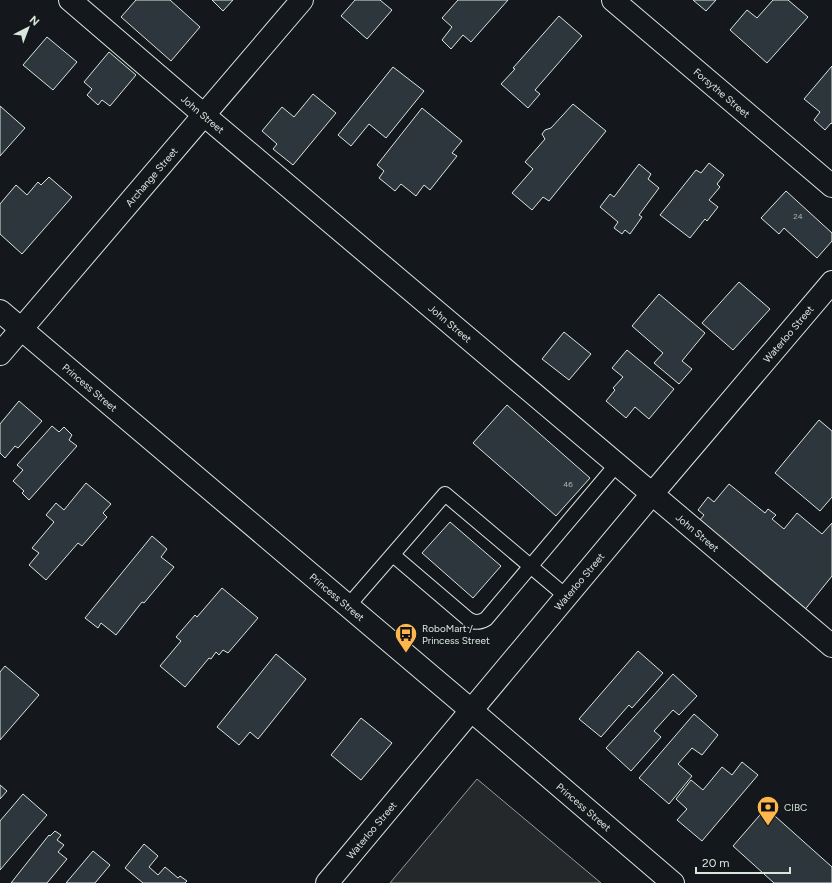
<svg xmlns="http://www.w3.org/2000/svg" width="832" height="883" font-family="Figtree,sans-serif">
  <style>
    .parking { fill: #24282b; stroke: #939e99 }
    .building { fill: #2c363c; stroke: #d8e6dc }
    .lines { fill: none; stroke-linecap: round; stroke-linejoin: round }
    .lane-casing { stroke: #d8e6dc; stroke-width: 16 }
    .street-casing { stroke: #d8e6dc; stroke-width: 24 }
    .lane { stroke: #14181c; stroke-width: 14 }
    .street { stroke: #14181c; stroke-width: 22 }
    .labels { text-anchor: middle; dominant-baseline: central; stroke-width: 3; stroke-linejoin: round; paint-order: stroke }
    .number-label { font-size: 8px; fill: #adbab4 }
    .street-label { font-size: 10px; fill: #d8e6dc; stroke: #14181c }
    .poi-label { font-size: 10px; fill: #d8e6dc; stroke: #14181c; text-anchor: start }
  </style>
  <rect width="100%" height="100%" fill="#14181c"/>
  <path class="parking" d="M477,779L601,883H390Z"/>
  <g class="building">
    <path d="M136,0H170L200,27L171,61L121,17Z"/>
    <path d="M212,0H233L223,11Z"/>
    <path d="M355,0H380L392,10L367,39L341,16Z"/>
    <path d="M458,0H508L471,42L463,35L451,49L442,40L452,27L442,18Z"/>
    <path d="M693,0H716L706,11Z"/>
    <path d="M773,0H788L808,17L767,63L730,30L747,10L757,18Z"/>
    <path d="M559,16L582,36L535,90L540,94L528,108L501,84L515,69L513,68Z"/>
    <path d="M47,37L77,62L53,90L23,65Z"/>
    <path d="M109,52L136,75L110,106L102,100L98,105L87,95L92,89L84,82Z"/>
    <path d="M832,66V124L831,123L825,130L814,120L820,112L804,99Z"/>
    <path d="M393,67L424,91L386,138L369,124L351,146L338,135Z"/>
    <path d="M313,94L336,113L293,165L273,149L277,144L262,131L282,107L294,117Z"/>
    <path d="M573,104L606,131L549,201L543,197L532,210L512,193L533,169L525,162L545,139L542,134L545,130L551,128Z"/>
    <path d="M0,106L25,128L0,156Z"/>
    <path d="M422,108L462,141L452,153L457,156L430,190L424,185L416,196L401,184L395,191L379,178L384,171L377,165Z"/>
    <path d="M709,163L724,175L717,184L720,187L709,200L718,207L707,221L705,219L690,238L660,215L696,170L701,173Z"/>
    <path d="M639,164L651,174L648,179L659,188L639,215L642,217L630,234L625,230L622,234L614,228L618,222L600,207L610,194L614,197Z"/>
    <path d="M49,177L72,197L22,254L0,234V204L16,185L27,195L38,182L41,185Z"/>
    <path d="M786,191L832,233V241L817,258L784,228L779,234L761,218Z"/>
    <path d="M739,282L770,309L733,350L702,323Z"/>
    <path d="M659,294L705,333L682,361L692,369L679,384L654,363L663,353L632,326Z"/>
    <path d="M564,332L591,354L569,380L542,359Z"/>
    <path d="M627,350L674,389L649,419L635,407L626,418L606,401L615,390L613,388L623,377L612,368Z"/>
    <path d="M19,401L42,421L18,448L15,446L5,458L0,453V424Z"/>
    <path d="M507,405L590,478L556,516L473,443Z"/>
    <path d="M819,420L832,431V497L820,511L775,473Z"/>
    <path d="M52,426L59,432L64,427L72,435L69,440L77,446L29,500L22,493L24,491L13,481L23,470L17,465Z"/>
    <path d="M86,483L111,504L103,513L107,517L82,546L78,543L46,580L29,565L39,553L32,548L54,522L46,515L56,503L64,510Z"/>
    <path d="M729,484L765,513L768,509L776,515L772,519L784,529L797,513L822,534L832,523V576L803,612L695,526L704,515L698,510L708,497L714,502Z"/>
    <path d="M450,522L501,566L473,598L422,553Z"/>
    <path d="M152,536L167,549L161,557L174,567L144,603L142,602L116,635L101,623L98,628L85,618Z"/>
    <path d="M222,588L258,618L228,653L223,650L219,655L216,652L211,659L209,658L185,687L160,666L181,641L176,637L195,615L197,617Z"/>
    <path d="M638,651L663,673L632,708L629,705L601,737L579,719Z"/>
    <path d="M276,654L306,679L258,739L250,732L239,745L217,727Z"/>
    <path d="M5,666L39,695L0,740V672Z"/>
    <path d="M673,674L697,696L679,715L673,710L654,731L661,737L631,771L606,748Z"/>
    <path d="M694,714L718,735L702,755L692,748L678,764L692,776L669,804L639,778Z"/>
    <path d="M361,718L392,743L361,780L331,755Z"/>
    <path d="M742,762L758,775L702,841L677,820L687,809L676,799L691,780L703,790L722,767L732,775Z"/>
    <path d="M0,785L7,791L0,799Z"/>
    <path d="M23,794L47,815L0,870V821Z"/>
    <path d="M766,808L832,867V883H774L733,846Z"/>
    <path d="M55,831L61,835L57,840L64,845L58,852L67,859L47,883H11L49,835L50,836Z"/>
    <path d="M144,844L158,856L149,867L158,875L165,867L178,878L180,876L187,881L185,883H143L125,868Z"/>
    <path d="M93,851L110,865L95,883H66Z"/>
  </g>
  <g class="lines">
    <g class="lane-casing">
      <g id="lane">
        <path d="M393,555L468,619C474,623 479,623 486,619L617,464"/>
        <path d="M348,606L445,494L567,597"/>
      </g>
    </g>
    <g class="street-casing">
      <g id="street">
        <path id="s1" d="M70,0L204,115L832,646"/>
        <path id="s2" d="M613,0L832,186"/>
        <path id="s3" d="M0,311L472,711L673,883"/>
        <path id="s4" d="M0,354L302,0"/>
        <path id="s5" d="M327,883L652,494L832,282"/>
      </g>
    </g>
    <use href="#lane" class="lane"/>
    <use href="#street" class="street"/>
  </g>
  <defs>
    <g id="bus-pin" transform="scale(1.15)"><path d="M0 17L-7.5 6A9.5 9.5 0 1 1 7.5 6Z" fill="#ffb74d" stroke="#14181c"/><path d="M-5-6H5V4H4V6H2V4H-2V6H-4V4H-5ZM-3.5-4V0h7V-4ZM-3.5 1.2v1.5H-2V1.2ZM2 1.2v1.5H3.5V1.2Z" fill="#111"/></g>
    <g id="bank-pin" transform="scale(1.15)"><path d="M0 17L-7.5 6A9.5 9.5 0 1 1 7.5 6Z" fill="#ffb74d" stroke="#14181c"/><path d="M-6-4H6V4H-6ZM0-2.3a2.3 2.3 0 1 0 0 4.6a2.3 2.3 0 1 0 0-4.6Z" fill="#111"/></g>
  </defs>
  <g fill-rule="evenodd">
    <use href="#bus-pin" x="406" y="634"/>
    <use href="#bank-pin" x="768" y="807"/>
  </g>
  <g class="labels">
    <g class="number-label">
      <text x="798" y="216">24</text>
      <text x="568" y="484">46</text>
    </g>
    <g class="street-label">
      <text stroke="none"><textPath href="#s2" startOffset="143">Forsythe Street</textPath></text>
      <text stroke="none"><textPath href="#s1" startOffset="175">John Street</textPath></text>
      <text stroke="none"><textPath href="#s4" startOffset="233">Archange Street</textPath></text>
      <text stroke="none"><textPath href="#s1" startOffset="499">John Street</textPath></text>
      <text stroke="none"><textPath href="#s5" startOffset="717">Waterloo Street</textPath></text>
      <text stroke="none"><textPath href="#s3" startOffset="118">Princess Street</textPath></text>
      <text stroke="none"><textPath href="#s1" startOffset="823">John Street</textPath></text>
      <text stroke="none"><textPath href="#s5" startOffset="393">Waterloo Street</textPath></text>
      <text stroke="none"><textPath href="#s3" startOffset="442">Princess Street</textPath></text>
      <text stroke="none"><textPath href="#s3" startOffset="766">Princess Street</textPath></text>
      <text stroke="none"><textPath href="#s5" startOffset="69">Waterloo Street</textPath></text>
    </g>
    <g class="poi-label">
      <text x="422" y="628">RoboMart /<tspan x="422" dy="12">Princess Street</tspan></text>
      <text x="784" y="807">CIBC</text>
    </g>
  </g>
  <g transform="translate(28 28) rotate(42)" stroke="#14181c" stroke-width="3" paint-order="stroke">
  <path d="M0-3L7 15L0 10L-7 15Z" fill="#d8e6dc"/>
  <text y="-6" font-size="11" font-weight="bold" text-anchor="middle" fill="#d8e6dc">N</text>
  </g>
  <path d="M696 867v6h94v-6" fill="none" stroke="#d8e6dc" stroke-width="2"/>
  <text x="702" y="867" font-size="12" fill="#d8e6dc" stroke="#14181c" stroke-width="3" paint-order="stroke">20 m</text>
</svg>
